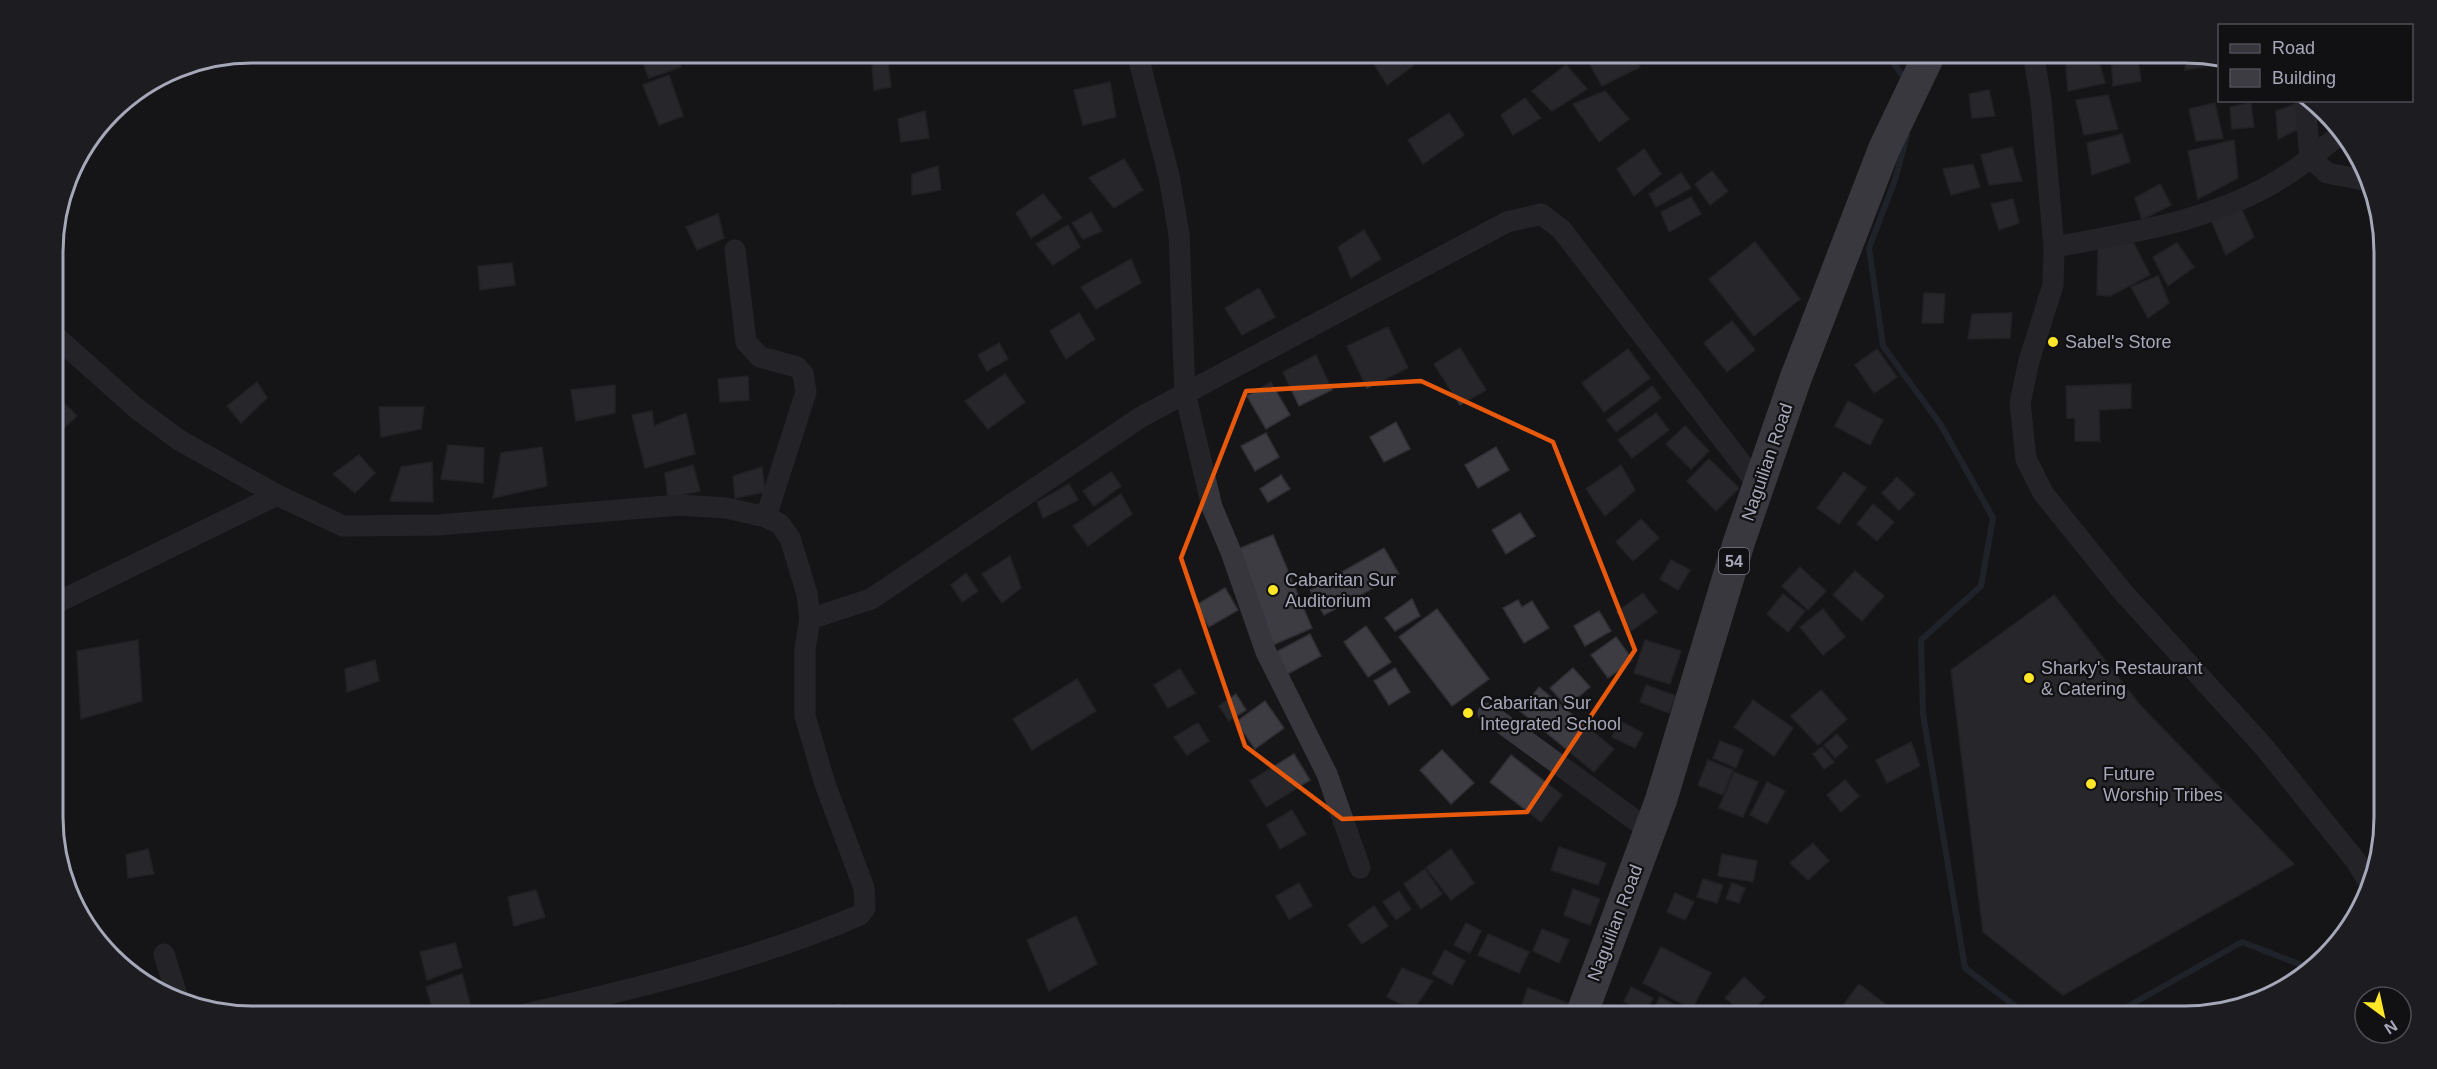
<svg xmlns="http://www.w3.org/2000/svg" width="2437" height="1069" font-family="Arial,sans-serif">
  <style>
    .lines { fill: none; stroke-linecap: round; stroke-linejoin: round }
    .stream { stroke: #2a313d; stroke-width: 6 }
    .building { fill: #3d3c43; stroke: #302f34; stroke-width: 1.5 }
    .minor { stroke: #37363d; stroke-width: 21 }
    .highway { stroke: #62626e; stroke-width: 32 }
    .marked { fill: none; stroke: #e8590c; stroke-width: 4.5; stroke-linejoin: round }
    .poi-dot { fill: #ffe626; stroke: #111013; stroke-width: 2 }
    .labels { text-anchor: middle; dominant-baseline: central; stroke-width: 4.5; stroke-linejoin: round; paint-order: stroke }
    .shield { fill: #111013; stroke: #797a87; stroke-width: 1.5 }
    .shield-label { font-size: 16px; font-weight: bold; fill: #a6a8b9 }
    .poi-label { font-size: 18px; fill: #a6a8b9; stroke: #111013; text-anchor: start }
    .street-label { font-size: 18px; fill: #a6a8b9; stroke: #111013 }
    .rim { fill: none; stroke: #a6a8b9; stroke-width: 3 }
  </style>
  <rect width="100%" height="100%" fill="#161518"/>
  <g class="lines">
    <g class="stream">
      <path d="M1886,53L1905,79"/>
      <path d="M1907,135L1895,180L1869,248L1883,346L1941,425L1993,518L1981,586L1921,640L1923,714L1965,968L2028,1016"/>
      <path d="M2101,1016L2125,1008L2242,942L2312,969"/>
    </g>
  </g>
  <g class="building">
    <path d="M639,53H675L681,67L649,78Z"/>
    <path d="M870,53H892L893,54L872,62Z"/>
    <path d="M1391,53H1406L1414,65L1387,85L1374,64Z"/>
    <path d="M1597,53H1629L1640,67L1602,86L1587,59Z"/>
    <path d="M2065,53H2097L2105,83L2068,91Z"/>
    <path d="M2111,53H2137L2141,81L2113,86Z"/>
    <path d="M2144,53H2180V56L2145,62Z"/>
    <path d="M2186,53L2213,58V65L2185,70Z"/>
    <path d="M872,62L888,63L891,87L874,90Z"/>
    <path d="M1566,65L1587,89L1552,111L1532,91Z"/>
    <path d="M669,75L683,116L659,125L643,85Z"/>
    <path d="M1110,82L1116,117L1083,125L1074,90Z"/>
    <path d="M1989,90L1995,116L1972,118L1969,94Z"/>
    <path d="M1605,91L1629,119L1599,142L1573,104Z"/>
    <path d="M2108,95L2118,129L2084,135L2076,100Z"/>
    <path d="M1525,98L1541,118L1513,135L1501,115Z"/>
    <path d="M2215,103L2223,138L2196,141L2189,109Z"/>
    <path d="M2251,103L2254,127L2232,129L2230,107Z"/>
    <path d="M2299,103L2305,126L2278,139L2276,111Z"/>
    <path d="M925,111L929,138L901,142L898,119Z"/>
    <path d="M1449,113L1464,135L1423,164L1408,140Z"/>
    <path d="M2122,134L2130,162L2092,175L2087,143Z"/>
    <path d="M2234,140L2238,178L2198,199L2188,151Z"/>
    <path d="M2012,147L2022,181L1989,185L1981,155Z"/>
    <path d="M1644,149L1661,174L1634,196L1617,169Z"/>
    <path d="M1124,159L1143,190L1114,208L1089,178Z"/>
    <path d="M1973,164L1980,187L1951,195L1943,169Z"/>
    <path d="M938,166L941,190L912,195V174Z"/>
    <path d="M1712,171L1728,191L1710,205L1695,184Z"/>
    <path d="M1681,173L1691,188L1656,207L1649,194Z"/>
    <path d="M2160,184L2171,205L2142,220L2135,198Z"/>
    <path d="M1043,194L1062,218L1031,238L1016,213Z"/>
    <path d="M1691,197L1701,214L1669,232L1661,212Z"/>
    <path d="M2013,199L2019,223L1999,230L1991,204Z"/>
    <path d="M2239,203L2254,237L2226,255L2210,217Z"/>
    <path d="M1091,212L1102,231L1083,239L1072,223Z"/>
    <path d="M718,214L724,238L697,250L686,227Z"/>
    <path d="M1068,225L1080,247L1053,265L1036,244Z"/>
    <path d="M1364,230L1381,259L1351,278L1338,247Z"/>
    <path d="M2130,236L2150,275L2110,296L2097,295L2098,246Z"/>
    <path d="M1755,242L1800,299L1754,336L1709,279Z"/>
    <path d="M2177,243L2194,267L2168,286L2153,257Z"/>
    <path d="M1131,259L1141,283L1096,309L1081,287Z"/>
    <path d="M512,263L515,285L480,290L478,266Z"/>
    <path d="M2158,276L2169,303L2148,318L2131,287Z"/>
    <path d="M1259,288L1275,317L1242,335L1225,308Z"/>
    <path d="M1924,293L1945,294L1943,323H1922Z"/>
    <path d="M1079,313L1095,339L1066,359L1050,331Z"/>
    <path d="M2012,313L2010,338L1968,339L1972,314Z"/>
    <path d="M1732,321L1755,350L1727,372L1704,343Z"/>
    <path d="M1388,327L1408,368L1367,388L1347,346Z"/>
    <path d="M999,343L1008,359L987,371L978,355Z"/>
    <path d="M1460,348L1486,390L1460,405L1434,364Z"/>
    <path d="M1628,349L1650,378L1604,412L1582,383Z"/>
    <path d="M1877,349L1897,377L1874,393L1855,365Z"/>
    <path d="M1316,355L1332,390L1299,406L1283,372Z"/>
    <path d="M1005,374L1025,402L988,429L965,401Z"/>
    <path d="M748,376L749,400L720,402L718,379Z"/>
    <path d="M257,382L267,398L241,423L227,406Z"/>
    <path d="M1271,382L1290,415L1266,429L1247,396Z"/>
    <path d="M2131,384V408L2099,410L2100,441H2075V418H2067L2066,386Z"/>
    <path d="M615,385V413L576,421L571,390Z"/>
    <path d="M1652,386L1661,398L1616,432L1607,420Z"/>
    <path d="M53,392L77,416L53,438Z"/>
    <path d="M1848,401L1883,420L1870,445L1835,426Z"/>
    <path d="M379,407H424L421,429L381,437Z"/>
    <path d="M652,411L654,426L686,413L695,454L645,468L632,415Z"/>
    <path d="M1656,413L1669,430L1632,458L1618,440Z"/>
    <path d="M1396,422L1410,449L1384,462L1370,437Z"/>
    <path d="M1685,426L1709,451L1691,469L1666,444Z"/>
    <path d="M1266,433L1279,457L1255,471L1241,446Z"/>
    <path d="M448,445L484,448L483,483L441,479Z"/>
    <path d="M542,447L547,486L493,498L501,453Z"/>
    <path d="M1496,447L1509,470L1478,488L1465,465Z"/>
    <path d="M359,455L375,473L355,493L333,474Z"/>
    <path d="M1709,459L1739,488L1716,511L1687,481Z"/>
    <path d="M432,462L433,502L390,501L401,467Z"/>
    <path d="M693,465L700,491L668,498L665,473Z"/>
    <path d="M1621,465L1635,490L1605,516L1586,489Z"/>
    <path d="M762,467L765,492L735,498L733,476Z"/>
    <path d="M1111,472L1121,486L1094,506L1083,491Z"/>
    <path d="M1844,472L1866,488L1839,524L1817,508Z"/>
    <path d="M1281,475L1290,489L1268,502L1260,489Z"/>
    <path d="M1897,477L1915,494L1899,510L1882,493Z"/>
    <path d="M1069,484L1078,500L1043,518L1037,502Z"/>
    <path d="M1121,494L1132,514L1088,546L1073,526Z"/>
    <path d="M1873,504L1894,522L1877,541L1857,524Z"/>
    <path d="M1520,513L1535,536L1506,554L1492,530Z"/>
    <path d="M1641,519L1659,538L1633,561L1616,542Z"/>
    <path d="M1273,535L1312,628L1273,645L1233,551Z"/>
    <path d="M1384,548L1399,574L1324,615L1310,590Z"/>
    <path d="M1010,556L1021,588L1002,603L982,574Z"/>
    <path d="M1671,560L1690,570L1678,590L1660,579Z"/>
    <path d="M1800,567L1826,591L1808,610L1782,586Z"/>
    <path d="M1855,571L1884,596L1862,621L1833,595Z"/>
    <path d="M966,573L978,591L962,602L951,585Z"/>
    <path d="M1225,588L1238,610L1209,627L1196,605Z"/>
    <path d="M1643,593L1657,612L1631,631L1617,612Z"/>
    <path d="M1783,594L1805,611L1788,632L1767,614Z"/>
    <path d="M2054,595L2140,705L2294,864L2063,995L1983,932L1951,670Z"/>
    <path d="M1412,599L1420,616L1395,631L1385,618Z"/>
    <path d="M1518,600L1522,607L1532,601L1549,628L1524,643L1503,608Z"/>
    <path d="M1437,609L1489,679L1452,706L1399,637Z"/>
    <path d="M1823,609L1845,637L1823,655L1800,627Z"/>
    <path d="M1599,611L1611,631L1585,646L1574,626Z"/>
    <path d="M1366,626L1391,662L1368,677L1344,642Z"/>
    <path d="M1310,634L1321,656L1284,676L1272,654Z"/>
    <path d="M1616,637L1633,660L1608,678L1591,655Z"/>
    <path d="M138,640L142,701L81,719L77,651Z"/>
    <path d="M1645,640L1681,651L1670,684L1634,673Z"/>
    <path d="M375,660L379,681L347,692L345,669Z"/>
    <path d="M1395,668L1410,692L1389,705L1374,681Z"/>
    <path d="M1573,668L1590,687L1567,707L1550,688Z"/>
    <path d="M1180,669L1195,693L1168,708L1154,685Z"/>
    <path d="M1077,679L1096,711L1032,750L1013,719Z"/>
    <path d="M1646,685L1676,696L1669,713L1640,702Z"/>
    <path d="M1539,687L1614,749L1594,772L1520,711Z"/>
    <path d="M1821,690L1847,719L1818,745L1791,716Z"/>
    <path d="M1236,694L1246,710L1229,721L1219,706Z"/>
    <path d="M1753,700L1793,728L1774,756L1734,727Z"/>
    <path d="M1265,701L1284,728L1255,749L1236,722Z"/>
    <path d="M1620,721L1643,733L1635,748L1612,737Z"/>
    <path d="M1198,723L1209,741L1187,755L1174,737Z"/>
    <path d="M1837,734L1848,747L1835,758L1824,745Z"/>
    <path d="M1720,741L1743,750L1736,768L1713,758Z"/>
    <path d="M1911,742L1920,766L1887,783L1876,760Z"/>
    <path d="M1822,747L1834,762L1824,769L1813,754Z"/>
    <path d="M1442,750L1474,783L1451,804L1420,770Z"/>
    <path d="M1294,754L1310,780L1266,807L1250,781Z"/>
    <path d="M1511,755L1562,795L1541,822L1490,782Z"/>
    <path d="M1708,760L1733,770L1723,795L1698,785Z"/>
    <path d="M1734,772L1758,782L1743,817L1719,808Z"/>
    <path d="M1845,780L1859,796L1841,812L1827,795Z"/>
    <path d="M1767,782L1785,791L1767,824L1750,815Z"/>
    <path d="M1292,810L1306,834L1280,849L1267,825Z"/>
    <path d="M1813,843L1829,861L1808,880L1790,863Z"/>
    <path d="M1559,847L1606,863L1598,885L1551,870Z"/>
    <path d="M148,849L154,874L128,878L126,855Z"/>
    <path d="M1451,849L1474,883L1451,900L1426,868Z"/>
    <path d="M1722,854L1757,861L1753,882L1718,876Z"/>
    <path d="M1425,869L1442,894L1421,909L1404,884Z"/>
    <path d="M1703,879L1723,885L1717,903L1697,897Z"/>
    <path d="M1299,883L1312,906L1289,919L1276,896Z"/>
    <path d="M1732,883L1745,888L1739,903L1726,899Z"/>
    <path d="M1573,889L1600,899L1590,925L1564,915Z"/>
    <path d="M536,890L545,917L514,926L508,897Z"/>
    <path d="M1399,891L1411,909L1396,920L1383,902Z"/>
    <path d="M1675,893L1694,902L1685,920L1667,912Z"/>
    <path d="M1374,906L1388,926L1362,944L1348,925Z"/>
    <path d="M1076,916L1097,964L1049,991L1027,940Z"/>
    <path d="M1466,923L1481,931L1470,953L1454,945Z"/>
    <path d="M1542,929L1569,940L1559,963L1533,951Z"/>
    <path d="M1488,934L1529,952L1519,973L1478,955Z"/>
    <path d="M455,943L462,967L427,980L420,952Z"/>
    <path d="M1661,947L1711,973L1692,1009L1643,983Z"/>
    <path d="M1445,950L1465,961L1452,985L1432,974Z"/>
    <path d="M1402,968L1433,981L1413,1010L1387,997Z"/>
    <path d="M462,974L471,1007L435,1016L426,987Z"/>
    <path d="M1744,977L1765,997L1747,1016L1725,998Z"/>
    <path d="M1859,984L1889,1007L1882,1016H1835Z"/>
    <path d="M1631,987L1653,998L1646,1012L1624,1002Z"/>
    <path d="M1528,988L1570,1004L1566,1016H1546L1521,1007Z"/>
    <path d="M1660,997L1692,1015V1016H1650Z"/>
    <path d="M840,1004L844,1016H817L815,1012Z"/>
    <path d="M1428,1006L1452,1015V1016H1424Z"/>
    <path d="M1618,1006L1640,1014V1016H1614Z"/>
    <path d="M1722,1009L1732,1016H1716Z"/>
  </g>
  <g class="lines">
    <g class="minor">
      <path d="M1137,53L1169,176L1179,234L1185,393L1212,507L1231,552L1266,652L1327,774L1360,868"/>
      <path d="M2033,53L2041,100L2054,247L2053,285L2029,361L2020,403L2026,459L2043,493L2122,591L2264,747L2356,861L2371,886"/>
      <path d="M2305,101L2310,157L2327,173L2364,180"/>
      <path d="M2054,247C2131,233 2218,220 2285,176C2306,163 2324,146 2344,132"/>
      <path d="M735,250L746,342L760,357L797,367L803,374L806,392L766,517"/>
      <path d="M53,334L136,408L179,440L277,495L343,526L438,525L679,505L726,508L766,517L780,524L790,538L807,594L810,619L871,599L1141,417L1507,222L1541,214L1561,229L1758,485"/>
      <path d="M54,604L277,495"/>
      <path d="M1488,713L1639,823L1652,827"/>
      <path d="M164,954L179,1002"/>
      <path d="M517,1016C633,989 750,962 860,915L865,908L864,888L825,784L805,716V649L810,619"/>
    </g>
    <path class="highway" d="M1581,1016L1661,800L1739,542L1795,380L1884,149L1930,53"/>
  </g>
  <path d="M0 0H2437V1069H0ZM1421,381L1553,442L1635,650L1527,812L1342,819L1245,746L1181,558L1246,391Z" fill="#161518" fill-opacity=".55" fill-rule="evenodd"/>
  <path class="marked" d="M1421,381L1553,442L1635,650L1527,812L1342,819L1245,746L1181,558L1246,391Z"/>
  <g class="poi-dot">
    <circle cx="2053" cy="342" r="6"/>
    <circle cx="1273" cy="590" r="6"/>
    <circle cx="2029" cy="678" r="6"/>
    <circle cx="1468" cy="713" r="6"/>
    <circle cx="2091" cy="784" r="6"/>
  </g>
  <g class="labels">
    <rect class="shield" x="1719" y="548" width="30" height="26" rx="4.5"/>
    <g class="shield-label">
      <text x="1734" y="561">54</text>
    </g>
    <g class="poi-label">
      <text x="2065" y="342">Sabel's Store</text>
      <text x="1285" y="580">Cabaritan Sur<tspan x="1285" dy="21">Auditorium</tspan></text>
      <text x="2041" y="668">Sharky's Restaurant<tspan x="2041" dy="21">&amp; Catering</tspan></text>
      <text x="1480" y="703">Cabaritan Sur<tspan x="1480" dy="21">Integrated School</tspan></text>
      <text x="2103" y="774">Future<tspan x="2103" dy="21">Worship Tribes</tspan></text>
    </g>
    <g class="street-label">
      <text transform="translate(1767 462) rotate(-71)">Naguilian Road</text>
      <text transform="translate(1615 923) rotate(-69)">Naguilian Road</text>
    </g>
  </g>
  <path d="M0 0H2437V1069H0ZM252 63H2185A189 189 0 0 1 2374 252V817A189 189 0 0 1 2185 1006H252A189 189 0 0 1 63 817V252A189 189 0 0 1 252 63Z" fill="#1d1c20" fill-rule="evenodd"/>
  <path class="rim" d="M252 63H2185A189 189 0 0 1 2374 252V817A189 189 0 0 1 2185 1006H252A189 189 0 0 1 63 817V252A189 189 0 0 1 252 63Z"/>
  <rect x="2218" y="24" width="195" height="78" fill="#111013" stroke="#4d4d55" stroke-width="1.5"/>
  <rect x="2230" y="44" width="30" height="9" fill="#37363d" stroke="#4d4d55" stroke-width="1.5"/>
  <text x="2272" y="54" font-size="18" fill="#a6a8b9">Road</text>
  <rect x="2230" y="69" width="30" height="18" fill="#3d3c43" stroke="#4d4d55" stroke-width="1.5"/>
  <text x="2272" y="84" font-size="18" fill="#a6a8b9">Building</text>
  <g transform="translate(2383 1015) rotate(147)"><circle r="28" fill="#111013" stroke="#4d4d55" stroke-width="1.5"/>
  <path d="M0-4.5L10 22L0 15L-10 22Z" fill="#ffe626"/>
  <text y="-9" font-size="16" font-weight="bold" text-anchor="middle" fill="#a6a8b9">N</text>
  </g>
</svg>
